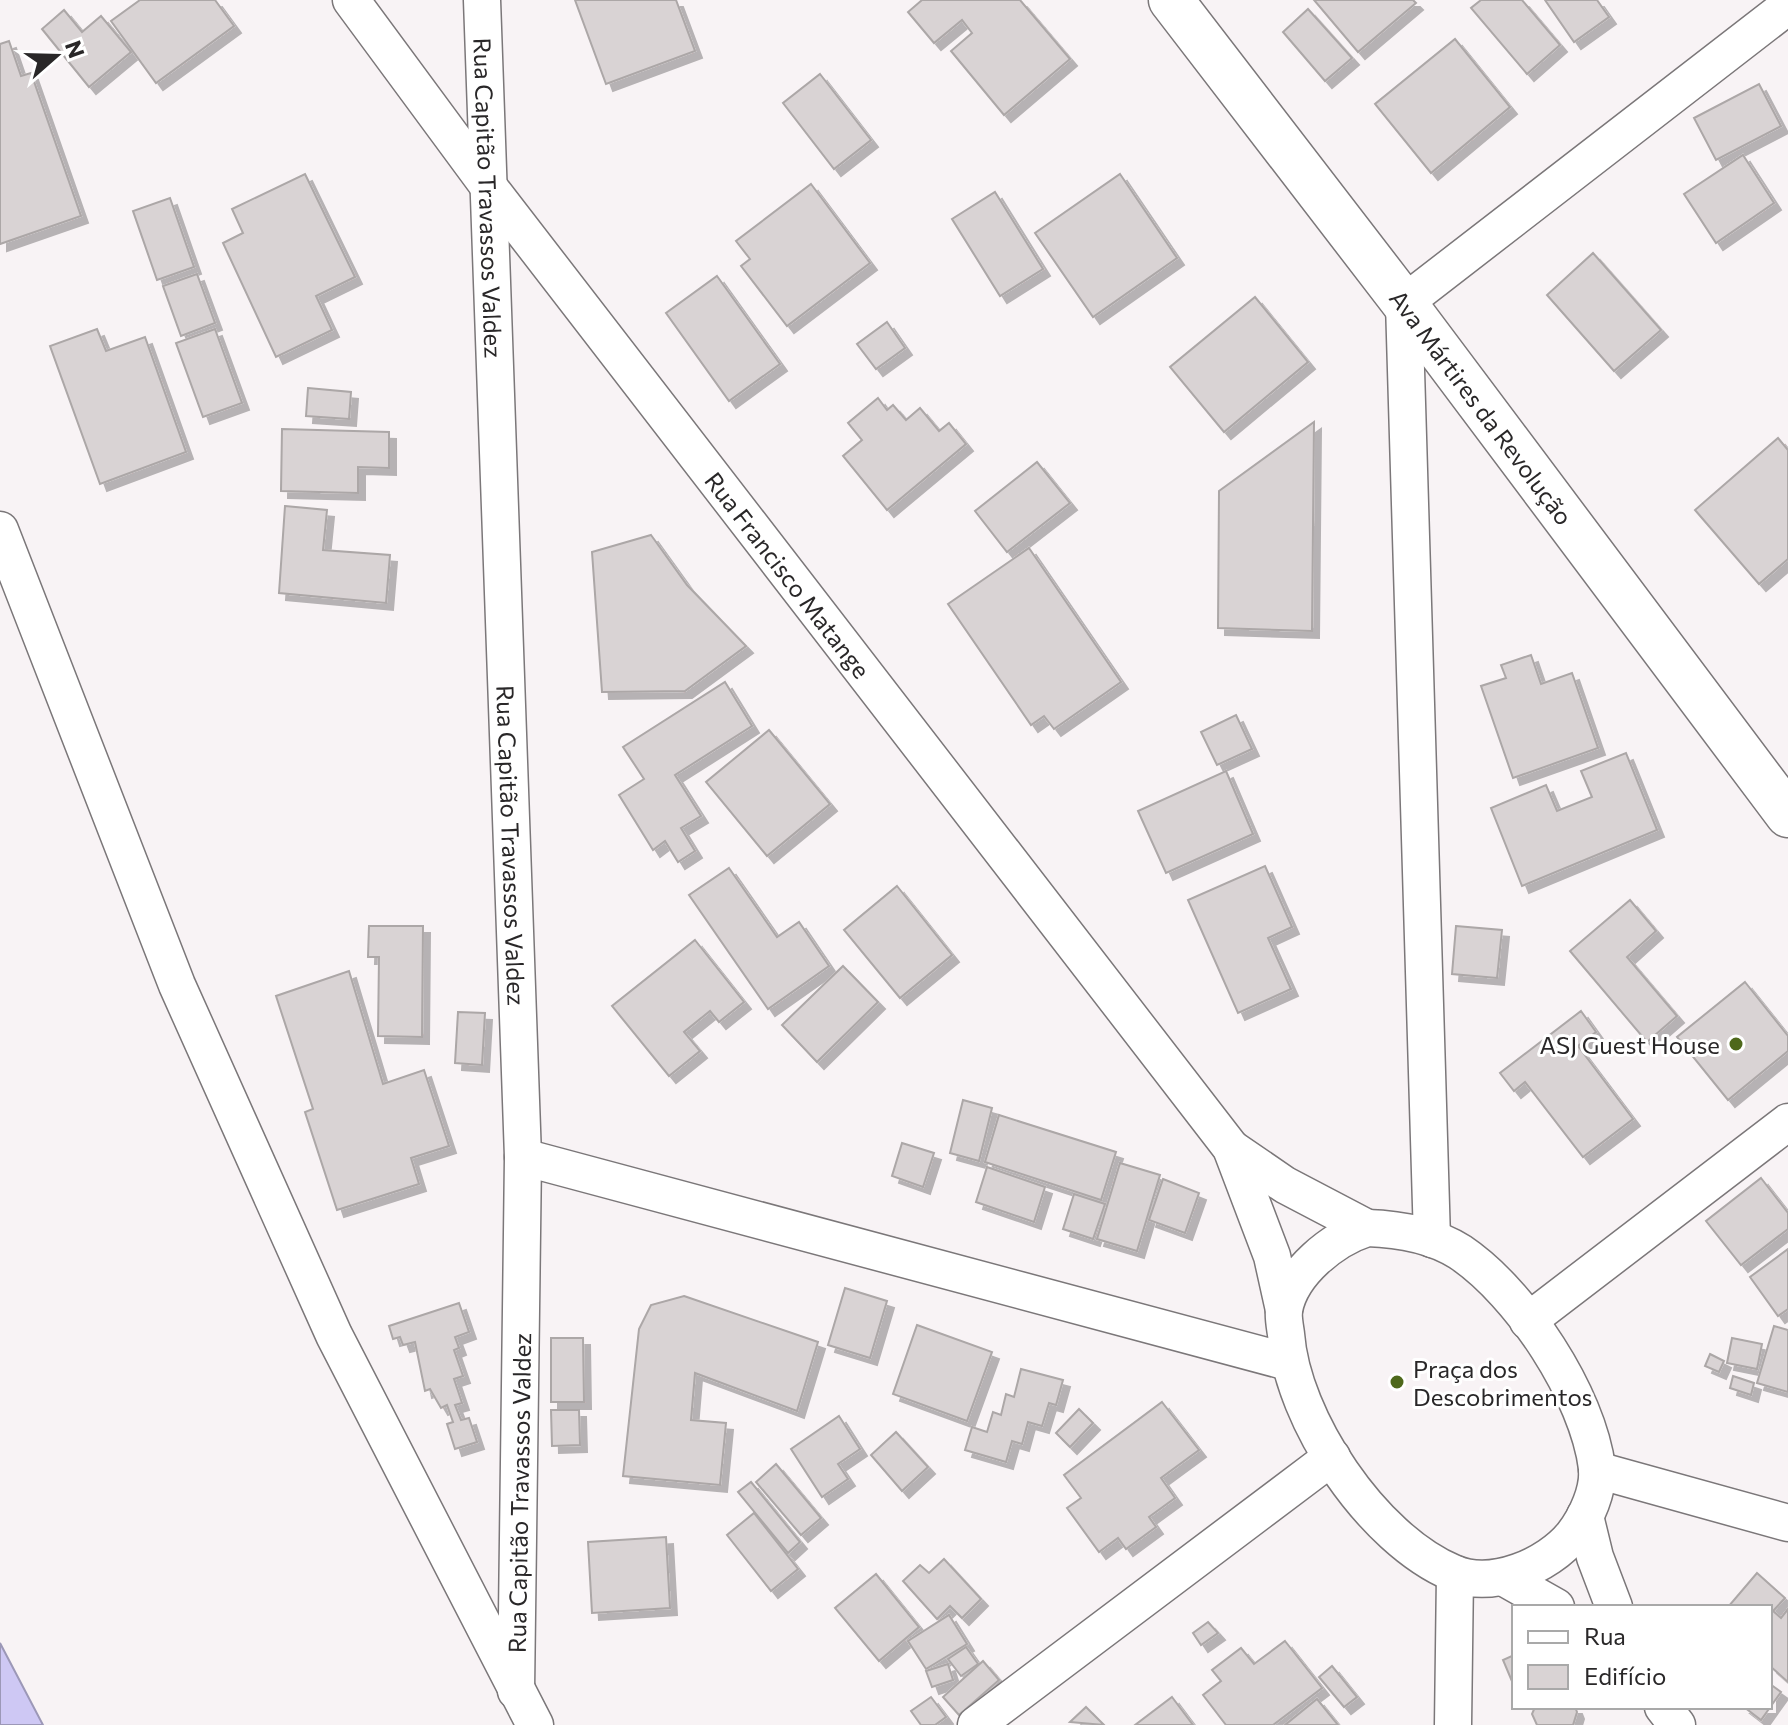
<svg xmlns="http://www.w3.org/2000/svg" width="1788" height="1725" font-family="Commissioner,sans-serif">
  <style>
    .water { fill: #cec8f4; stroke: #9c98b7; stroke-width: 2 }
    .building { fill: #d9d3d4; stroke: #aca7a7; stroke-width: 2; filter: url(#shadow) }
    .lines { fill: none; stroke-linecap: round; stroke-linejoin: round }
    .minor-casing { stroke: #7b7779; stroke-width: 39 }
    .tertiary-casing { stroke: #7b7779; stroke-width: 47 }
    .minor { stroke: #fff; stroke-width: 36 }
    .tertiary { stroke: #fff; stroke-width: 44 }
    .poi-dot { fill: #4e681b; stroke: #fff; stroke-width: 3 }
    .labels { text-anchor: middle; dominant-baseline: central; stroke-width: 6; stroke-linejoin: round; paint-order: stroke }
    .street-label { font-size: 24px; fill: #292728; stroke: #fff }
    .poi-label { font-size: 24px; fill: #292728; stroke: #fff; text-anchor: end }
  </style>
  <defs>
    <filter id="shadow"><feDropShadow dx="7" dy="7" stdDeviation="0" flood-color="#0004"/></filter>
  </defs>
  <rect width="100%" height="100%" fill="#f8f3f5"/>
  <path class="water" d="M0,1643L43,1725H0Z"/>
  <g class="building">
    <path d="M140,0H215L234,26L156,83L111,21Z"/>
    <path d="M575,0H676L695,51L606,84Z"/>
    <path d="M922,0H1020L1070,59L1004,115L951,51L972,33L962,20L934,43L908,12Z"/>
    <path d="M1314,0H1413L1416,3L1358,52Z"/>
    <path d="M1481,0H1522L1560,45L1527,74L1471,8Z"/>
    <path d="M1545,0H1597L1609,17L1574,42Z"/>
    <path d="M1308,9L1352,58L1325,81L1283,32Z"/>
    <path d="M64,10L82,32L101,16L131,52L89,87L42,29Z"/>
    <path d="M1455,39L1510,107L1431,173L1375,104Z"/>
    <path d="M9,41L21,76L31,73L81,216L0,244V44Z"/>
    <path d="M820,74L871,140L834,169L783,103Z"/>
    <path d="M1759,84L1781,126L1716,160L1694,118Z"/>
    <path d="M1743,155L1774,203L1716,243L1684,194Z"/>
    <path d="M305,174L355,277L316,296L332,330L276,357L223,243L243,233L232,209Z"/>
    <path d="M1120,174L1177,258L1093,317L1035,233Z"/>
    <path d="M811,184L870,263L787,326L741,266L750,259L736,241Z"/>
    <path d="M995,192L1043,269L1000,296L952,219Z"/>
    <path d="M170,198L194,267L157,280L133,211Z"/>
    <path d="M1593,253L1661,330L1614,371L1547,295Z"/>
    <path d="M197,274L215,323L181,336L163,286Z"/>
    <path d="M717,276L780,364L729,401L666,313Z"/>
    <path d="M1255,297L1308,362L1224,432L1170,367Z"/>
    <path d="M887,322L905,348L876,369L857,344Z"/>
    <path d="M97,329L106,351L145,337L186,452L100,484L50,346Z"/>
    <path d="M215,329L242,403L203,417L176,343Z"/>
    <path d="M308,388L351,392L349,419L306,416Z"/>
    <path d="M878,398L887,410L893,405L906,420L920,408L939,431L949,423L966,444L887,510L843,456L862,440L848,423Z"/>
    <path d="M1314,422L1312,631L1218,628L1219,491Z"/>
    <path d="M282,429L389,432V468L358,467V493L281,491Z"/>
    <path d="M1778,438L1788,450V559L1759,584L1695,510Z"/>
    <path d="M1037,462L1070,503L1007,552L975,511Z"/>
    <path d="M285,506L327,510L323,550L390,555L386,603L279,593Z"/>
    <path d="M651,535L687,585L746,646L685,691L602,692L592,552Z"/>
    <path d="M1029,548L1121,682L1054,729L1044,716L1031,725L948,604Z"/>
    <path d="M1531,655L1541,684L1572,673L1598,748L1513,778L1481,686L1506,678L1501,665Z"/>
    <path d="M725,682L752,726L675,775L701,816L681,828L695,851L678,862L665,841L653,850L619,795L644,779L623,747Z"/>
    <path d="M1236,715L1252,749L1217,765L1201,732Z"/>
    <path d="M769,730L830,804L767,856L706,782Z"/>
    <path d="M1626,753L1657,830L1522,886L1491,808L1546,785L1557,811L1592,797L1581,771Z"/>
    <path d="M1226,771L1253,834L1166,873L1138,811Z"/>
    <path d="M1265,866L1292,927L1268,938L1291,989L1238,1013L1188,900Z"/>
    <path d="M729,868L777,937L799,922L829,966L768,1009L689,895Z"/>
    <path d="M897,886L952,955L900,998L844,930Z"/>
    <path d="M1630,900L1656,931L1627,957L1677,1016L1647,1042L1570,951Z"/>
    <path d="M369,926H423L422,1037L378,1036L379,957H368Z"/>
    <path d="M1456,926L1502,930L1497,978L1452,974Z"/>
    <path d="M695,940L744,1002L719,1022L710,1011L684,1032L700,1051L669,1076L612,1006Z"/>
    <path d="M843,966L878,1002L817,1062L782,1025Z"/>
    <path d="M349,971L383,1084L424,1070L449,1146L411,1158L419,1184L337,1210L305,1112L313,1109L276,996Z"/>
    <path d="M1745,982L1788,1036V1051L1728,1100L1677,1037Z"/>
    <path d="M1581,1011L1596,1032L1578,1046L1633,1119L1583,1157L1525,1082L1514,1091L1500,1073Z"/>
    <path d="M458,1012L485,1013L482,1065L455,1063Z"/>
    <path d="M963,1100L992,1108L979,1161L950,1153Z"/>
    <path d="M999,1115L1116,1152L1101,1200L985,1162Z"/>
    <path d="M902,1143L934,1153L923,1187L892,1176Z"/>
    <path d="M1120,1163L1160,1175L1137,1251L1097,1239Z"/>
    <path d="M987,1167L1045,1187L1034,1222L976,1202Z"/>
    <path d="M1761,1178L1788,1213V1229L1741,1265L1706,1221Z"/>
    <path d="M1163,1179L1199,1193L1185,1233L1149,1220Z"/>
    <path d="M1074,1194L1105,1204L1093,1239L1063,1229Z"/>
    <path d="M1788,1249V1309L1778,1316L1750,1277Z"/>
    <path d="M845,1288L887,1301L870,1358L828,1345Z"/>
    <path d="M684,1296L818,1342L797,1411L695,1373L691,1420L726,1423L720,1485L623,1476L639,1329L651,1305Z"/>
    <path d="M459,1303L469,1332L455,1337L459,1348L454,1350L463,1376L454,1379L462,1403L455,1405L461,1420L469,1418L477,1442L455,1449L447,1424L453,1422L447,1405L441,1408L430,1389L425,1391L415,1342L403,1345L400,1337L393,1339L389,1326Z"/>
    <path d="M917,1325L992,1352L967,1421L893,1394Z"/>
    <path d="M1774,1326L1788,1330V1392L1757,1383Z"/>
    <path d="M551,1338H583L584,1402H551Z"/>
    <path d="M1732,1338L1762,1344L1757,1369L1727,1363Z"/>
    <path d="M1710,1354L1724,1361L1719,1372L1705,1366Z"/>
    <path d="M1021,1369L1063,1380L1056,1405L1049,1403L1042,1426L1028,1422L1022,1444L1012,1441L1006,1462L965,1450L972,1427L987,1432L993,1412L1001,1415L1006,1394L1014,1397Z"/>
    <path d="M1733,1376L1754,1383L1751,1395L1730,1388Z"/>
    <path d="M1162,1402L1199,1450L1161,1478L1175,1498L1149,1517L1156,1527L1126,1549L1118,1538L1099,1552L1067,1508L1081,1498L1064,1475Z"/>
    <path d="M1079,1409L1093,1423L1070,1447L1056,1433Z"/>
    <path d="M551,1410H579L580,1445L552,1446Z"/>
    <path d="M839,1416L860,1449L838,1464L848,1479L822,1497L791,1449Z"/>
    <path d="M896,1432L928,1467L902,1491L871,1455Z"/>
    <path d="M776,1464L821,1518L801,1535L756,1482Z"/>
    <path d="M751,1482L800,1542L788,1553L738,1492Z"/>
    <path d="M754,1513L798,1569L771,1591L727,1535Z"/>
    <path d="M666,1537L670,1608L592,1613L588,1542Z"/>
    <path d="M944,1559L981,1599L962,1618L950,1606L937,1619L903,1581L920,1565L929,1573Z"/>
    <path d="M1757,1573L1785,1598L1773,1611L1781,1618L1788,1609V1682L1770,1666V1607H1728Z"/>
    <path d="M876,1574L919,1627L879,1661L835,1608Z"/>
    <path d="M949,1615L967,1644L926,1669L908,1641Z"/>
    <path d="M1208,1622L1218,1633L1201,1645L1193,1633Z"/>
    <path d="M1285,1641L1322,1688L1273,1725H1226L1203,1695L1221,1681L1212,1670L1241,1648L1254,1664Z"/>
    <path d="M966,1647L978,1664L961,1676L948,1659Z"/>
    <path d="M1514,1655V1686L1503,1660Z"/>
    <path d="M983,1661L999,1680L959,1715L943,1697Z"/>
    <path d="M948,1664L953,1680L932,1687L926,1671Z"/>
    <path d="M1332,1666L1357,1697L1344,1707L1319,1677Z"/>
    <path d="M1770,1684L1781,1692L1761,1720L1744,1707H1770Z"/>
    <path d="M931,1697L946,1717L935,1725H921L911,1711Z"/>
    <path d="M1172,1697L1193,1725H1135Z"/>
    <path d="M1317,1699L1338,1725H1285Z"/>
    <path d="M1086,1707L1104,1725L1070,1722Z"/>
    <path d="M1535,1707H1575L1577,1712L1573,1725H1537L1532,1714Z"/>
  </g>
  <g class="lines">
    <g class="minor-casing">
      <g id="minor">
        <path id="s1" d="M351,0L486,183L1231,1148L1272,1256L1284,1310"/>
        <path id="s2" d="M482,0L523,1157L516,1691"/>
        <path d="M0,530L177,985L334,1335L535,1725"/>
        <path d="M1231,1148L1285,1185L1367,1228"/>
        <path d="M523,1157L1288,1362"/>
        <path d="M1367,1228C1399,1229 1433,1235 1460,1252C1521,1293 1588,1395 1597,1468C1599,1490 1587,1517 1573,1535C1548,1566 1492,1590 1453,1573C1372,1539 1292,1419 1286,1334C1285,1327 1283,1317 1284,1310C1291,1272 1333,1239 1367,1228Z"/>
        <path d="M1432,1239L1404,303L1788,6"/>
        <path d="M1528,1321L1788,1122"/>
        <path d="M1597,1470L1788,1523"/>
        <path d="M1585,1516L1595,1557L1614,1607"/>
        <path d="M1503,1577L1556,1607"/>
        <path d="M1663,1707L1677,1725"/>
        <path d="M976,1725L1332,1457"/>
        <path d="M1453,1725L1455,1574"/>
      </g>
    </g>
    <g class="tertiary-casing">
      <g id="tertiary">
        <path id="s3" d="M1171,0L1404,303L1788,815"/>
      </g>
    </g>
    <use href="#minor" class="minor"/>
    <use href="#tertiary" class="tertiary"/>
  </g>
  <g class="poi-dot">
    <circle cx="1736" cy="1044" r="8"/>
    <circle cx="1397" cy="1382" r="8"/>
  </g>
  <g class="labels">
    <g class="street-label">
      <text stroke="none"><textPath href="#s2" startOffset="198">Rua Capitão Travassos Valdez</textPath></text>
      <text stroke="none"><textPath href="#s3" startOffset="512">Ava Mártires da Revolução</textPath></text>
      <text stroke="none"><textPath href="#s1" startOffset="722">Rua Francisco Matange</textPath></text>
      <text stroke="none"><textPath href="#s2" startOffset="846">Rua Capitão Travassos Valdez</textPath></text>
      <text transform="translate(519 1493) rotate(-89)">Rua Capitão Travassos Valdez</text>
    </g>
    <g class="poi-label">
      <text x="1720" y="1044">ASJ Guest House</text>
      <text x="1413" y="1368" text-anchor="start">Praça dos<tspan x="1413" dy="28">Descobrimentos</tspan></text>
    </g>
  </g>
  <rect x="1512" y="1605" width="260" height="104" fill="#ffffff" stroke="#a9a9a9" stroke-width="2"/>
  <rect x="1528" y="1631" width="40" height="12" fill="#ffffff" stroke="#a9a9a9" stroke-width="2"/>
  <text x="1584" y="1645" font-size="24" fill="#292728">Rua</text>
  <rect x="1528" y="1665" width="40" height="24" fill="#d9d3d4" stroke="#a9a9a9" stroke-width="2"/>
  <text x="1584" y="1685" font-size="24" fill="#292728">Edifício</text>
  <g transform="translate(56 56) rotate(70)" stroke="#ffffff" stroke-width="6" paint-order="stroke">
  <path d="M0-6L14 30L0 20L-14 30Z" fill="#292728"/>
  <text y="-12" font-size="22" font-weight="bold" text-anchor="middle" fill="#292728">N</text>
  </g>
</svg>
